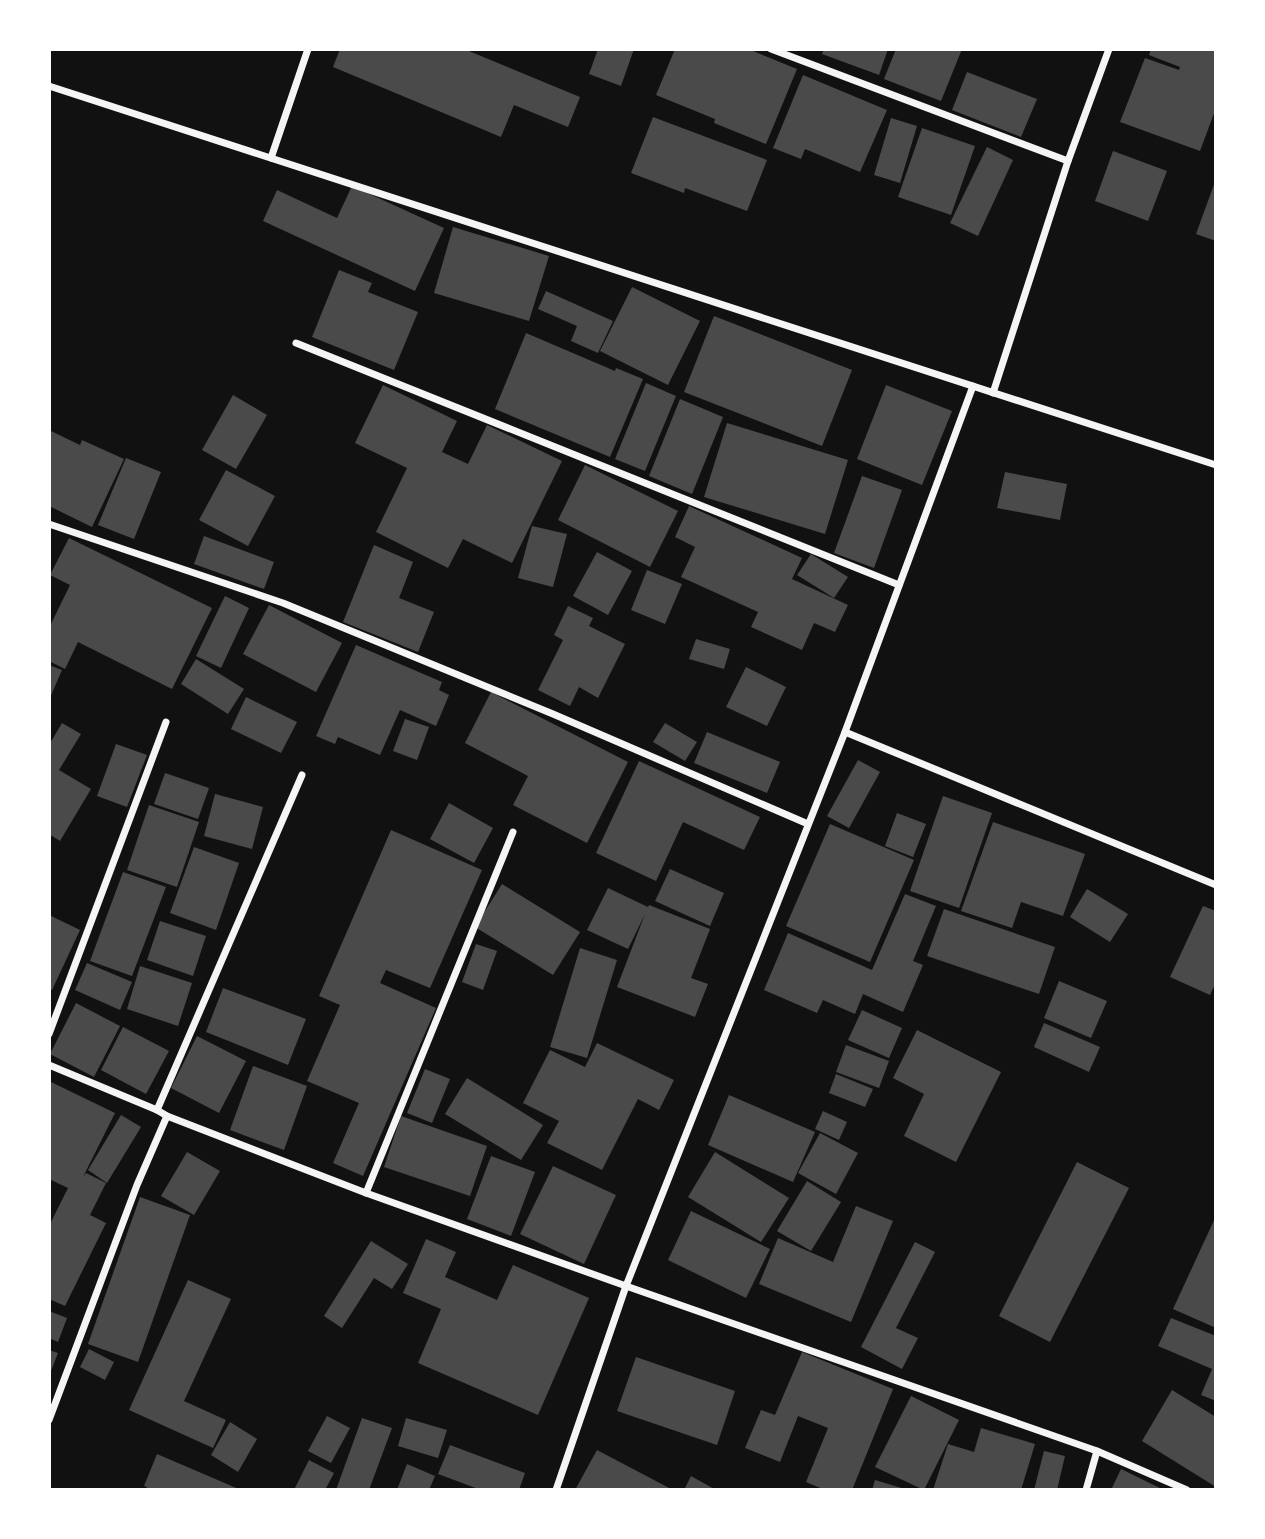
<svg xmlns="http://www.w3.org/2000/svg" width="1265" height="1539" font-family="Roboto,sans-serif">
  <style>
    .building { fill: #4a4a4a }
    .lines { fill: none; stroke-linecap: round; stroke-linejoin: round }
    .minor { stroke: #f5f5f5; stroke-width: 7 }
  </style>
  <rect width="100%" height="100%" fill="#111"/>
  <g class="building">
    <path d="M340,49H464L580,97L568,127L514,105L501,137L333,67Z"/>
    <path d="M598,49H634L621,86L589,74Z"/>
    <path d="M675,49H748L797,69L766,144L714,123L715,119L656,95Z"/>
    <path d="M824,49H888L879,75L822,54Z"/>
    <path d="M896,49H962L941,101L884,79Z"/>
    <path d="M1151,49H1216V108L1200,151L1120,122L1145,58L1179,70L1180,67L1149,55Z"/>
    <path d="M967,72L1037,99L1021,137L952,110Z"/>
    <path d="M803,75L887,110L860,172L805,149L801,159L773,148Z"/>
    <path d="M653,117L767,160L747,211L685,188L684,193L631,173Z"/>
    <path d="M891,118L917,126L900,183L874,175Z"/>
    <path d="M922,128L975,146L951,215L898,197Z"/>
    <path d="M987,147L1013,160L978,236L950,223Z"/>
    <path d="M1113,151L1167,171L1148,221L1095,201Z"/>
    <path d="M1216,179V241L1196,234Z"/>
    <path d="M352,186L444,228L415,291L263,221L277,190L337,218Z"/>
    <path d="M453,227L549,256L529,321L434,293Z"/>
    <path d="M339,270L372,283L368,292L418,312L394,370L312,337Z"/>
    <path d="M632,287L700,321L668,385L600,351Z"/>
    <path d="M546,291L613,321L598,353L571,341L577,326L538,309Z"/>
    <path d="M714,316L852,370L822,446L684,392Z"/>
    <path d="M526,333L615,371L616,368L643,379L610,457L495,409Z"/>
    <path d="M646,383L676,396L645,471L615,459Z"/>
    <path d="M383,385L457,421L442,452L468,464L487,425L562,461L512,563L463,539L448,568L376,532L407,468L355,443Z"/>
    <path d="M886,385L952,411L922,485L857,459Z"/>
    <path d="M233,395L267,415L236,469L202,450Z"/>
    <path d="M680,399L723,417L692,494L649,476Z"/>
    <path d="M727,423L848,460L825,534L704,497Z"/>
    <path d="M49,430L80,445L82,440L124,459L92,527L49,506Z"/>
    <path d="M126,458L161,472L134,539L98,525Z"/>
    <path d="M585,465L678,511L650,567L558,520Z"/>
    <path d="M226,470L275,496L248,546L199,520Z"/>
    <path d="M1005,472L1067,484L1060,520L997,508Z"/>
    <path d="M862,476L902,490L874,568L834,553Z"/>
    <path d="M689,506L802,558L792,579L848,605L835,632L814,623L802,650L751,627L758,612L681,577L695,547L675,537Z"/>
    <path d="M532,526L567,534L553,587L518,578Z"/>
    <path d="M204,536L274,562L264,589L194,564Z"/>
    <path d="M69,538L212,608L172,689L78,642L65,669L49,661V628L70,585L50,575Z"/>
    <path d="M374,545L413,562L399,598L434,612L418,652L343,622Z"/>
    <path d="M597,552L632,571L608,615L573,596Z"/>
    <path d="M811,554L848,577L834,598L797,575Z"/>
    <path d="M647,570L682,584L665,624L631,610Z"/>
    <path d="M225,596L249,608L221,668L196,656Z"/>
    <path d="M269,605L342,643L316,692L243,654Z"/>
    <path d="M568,606L593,618L589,626L625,644L598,698L579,687L570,706L538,690L563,640L554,635Z"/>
    <path d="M696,639L730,649L724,669L689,659Z"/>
    <path d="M356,645L442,682L439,690L449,695L436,726L400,710L380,755L338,737L335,744L316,736Z"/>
    <path d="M196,659L244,689L228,714L181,684Z"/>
    <path d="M49,665L62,670L49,700Z"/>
    <path d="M746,667L786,687L767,726L726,707Z"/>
    <path d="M491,692L628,762L587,843L513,805L528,776L465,743Z"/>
    <path d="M246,697L297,722L281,753L231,729Z"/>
    <path d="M405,719L429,727L417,760L393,751Z"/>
    <path d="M62,723L81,734L59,770L91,789L60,841L49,834V745Z"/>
    <path d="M665,723L697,742L685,761L653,742Z"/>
    <path d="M707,732L780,762L767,793L694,763Z"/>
    <path d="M116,744L147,755L127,807L97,796Z"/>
    <path d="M858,760L880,772L849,828L827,816Z"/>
    <path d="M639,761L760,817L744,850L683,822L656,881L596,853Z"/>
    <path d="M165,773L209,788L198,819L154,804Z"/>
    <path d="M215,794L263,807L252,849L204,836Z"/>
    <path d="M943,796L992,813L959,908L910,891Z"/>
    <path d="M449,803L493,828L474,863L430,839Z"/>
    <path d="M149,805L199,822L177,887L127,870Z"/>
    <path d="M897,813L926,824L913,857L885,846Z"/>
    <path d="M993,822L1085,854L1063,916L1021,902L1012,928L961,911Z"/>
    <path d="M830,824L914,860L870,962L786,926Z"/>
    <path d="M391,830L482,870L430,988L386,970L380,983L436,1008L363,1176L333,1163L359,1103L307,1081L340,1005L319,996Z"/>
    <path d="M194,847L239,863L216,930L170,913Z"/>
    <path d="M670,869L724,893L710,926L655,901Z"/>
    <path d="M123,872L166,887L132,976L90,961Z"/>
    <path d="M502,884L580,932L553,975L475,927Z"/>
    <path d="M608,888L648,907L649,905L710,929L691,978L708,984L695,1017L617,987L645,914L628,949L587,930Z"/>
    <path d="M1087,889L1128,914L1110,942L1070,917Z"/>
    <path d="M905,894L936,906L913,961L923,965L903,1012L863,994L855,1014L823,1000L817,1013L764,990L788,933L872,970Z"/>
    <path d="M1203,906L1216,911V982L1210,995L1170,977Z"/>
    <path d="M944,909L1055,947L1039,994L927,956Z"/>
    <path d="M49,915L80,930L52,990L49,988Z"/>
    <path d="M160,921L206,936L193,976L147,960Z"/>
    <path d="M476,944L497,951L483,990L462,982Z"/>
    <path d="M580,948L617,960L587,1058L550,1047Z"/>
    <path d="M87,963L132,982L120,1010L75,990Z"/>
    <path d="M140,966L192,983L178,1026L127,1009Z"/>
    <path d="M1059,981L1107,1001L1091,1038L1044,1018Z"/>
    <path d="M223,988L306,1019L288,1065L206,1032Z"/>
    <path d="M76,1003L120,1026L94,1077L50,1054Z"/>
    <path d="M862,1010L902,1028L889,1058L848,1040Z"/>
    <path d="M1044,1023L1100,1047L1089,1072L1034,1047Z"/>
    <path d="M123,1027L169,1051L146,1094L101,1070Z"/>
    <path d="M917,1030L1001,1072L956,1162L904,1136L924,1094L893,1078Z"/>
    <path d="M197,1036L246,1061L219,1113L171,1088Z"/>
    <path d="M597,1043L674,1080L659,1110L638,1099L602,1170L547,1143L559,1121L523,1103L550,1050L585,1067Z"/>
    <path d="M846,1045L889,1061L879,1088L836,1072Z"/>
    <path d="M253,1066L307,1086L284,1150L230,1130Z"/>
    <path d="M425,1069L450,1079L432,1123L407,1113Z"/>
    <path d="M836,1074L873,1089L865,1107L829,1093Z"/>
    <path d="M467,1078L543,1125L521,1160L445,1114Z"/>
    <path d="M49,1081L115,1113L83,1177L86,1173L106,1183L90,1215L106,1223L65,1306L49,1299V1226L68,1188L49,1179Z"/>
    <path d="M729,1095L815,1132L793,1182L708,1145Z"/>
    <path d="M823,1111L847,1122L839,1140L815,1129Z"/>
    <path d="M121,1115L141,1127L107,1183L88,1170Z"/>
    <path d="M401,1116L487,1146L470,1196L384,1167Z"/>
    <path d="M820,1133L858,1153L836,1194L798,1173Z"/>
    <path d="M187,1152L220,1171L194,1215L161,1196Z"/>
    <path d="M715,1152L789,1198L761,1242L688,1197Z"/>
    <path d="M491,1156L535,1172L511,1236L467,1219Z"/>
    <path d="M1077,1162L1129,1188L1050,1342L999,1316Z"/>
    <path d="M553,1166L616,1195L584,1264L520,1234Z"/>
    <path d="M807,1181L841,1202L811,1251L777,1231Z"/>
    <path d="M140,1197L190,1215L138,1362L88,1344Z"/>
    <path d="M856,1206L893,1221L851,1322L759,1284L778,1238L833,1262Z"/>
    <path d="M691,1211L770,1249L746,1298L668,1260Z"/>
    <path d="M1216,1216V1328L1173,1309Z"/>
    <path d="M426,1239L456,1252L445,1277L497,1300L513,1265L589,1298L538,1415L418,1363L441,1309L403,1293Z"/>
    <path d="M371,1241L408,1264L392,1289L374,1278L342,1328L324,1316Z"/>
    <path d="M915,1242L935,1252L896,1328L918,1338L902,1369L861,1347Z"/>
    <path d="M188,1280L231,1299L184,1401L226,1420L213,1448L129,1410Z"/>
    <path d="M49,1311L67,1318L58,1342L49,1338Z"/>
    <path d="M1171,1318L1216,1336V1401L1201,1395L1212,1369L1158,1346Z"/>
    <path d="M89,1349L114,1362L105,1380L80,1367Z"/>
    <path d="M49,1350L58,1353L49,1376Z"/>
    <path d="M802,1352L893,1389L852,1490H825L806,1482L828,1428L798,1416L780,1462L745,1448L761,1410L775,1415Z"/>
    <path d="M636,1357L735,1391L717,1445L617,1411Z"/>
    <path d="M1172,1390L1216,1417V1487L1142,1441Z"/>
    <path d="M911,1396L959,1420L924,1490L875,1467Z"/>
    <path d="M327,1416L350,1428L331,1463L308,1451Z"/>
    <path d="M362,1418L392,1428L369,1490H336Z"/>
    <path d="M406,1418L447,1430L438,1458L398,1446Z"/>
    <path d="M230,1422L257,1439L238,1472L211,1455Z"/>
    <path d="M981,1428L1035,1444L1021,1490H933L948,1444L974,1452Z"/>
    <path d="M450,1445L525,1473L519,1490H481L438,1474Z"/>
    <path d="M597,1450L673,1490H575Z"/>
    <path d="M1044,1451L1065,1456L1057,1490H1034Z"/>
    <path d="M157,1454L241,1490H145L147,1487L144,1486Z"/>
    <path d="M309,1460L334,1473L325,1490H294Z"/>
    <path d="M407,1464L435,1476L429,1490H397Z"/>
    <path d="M1121,1469L1164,1490H1111Z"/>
    <path d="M691,1476L716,1490H684Z"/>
    <path d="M875,1480L905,1489L904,1490H872Z"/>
  </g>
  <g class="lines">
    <g class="minor">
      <path d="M771,49L1068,161"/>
      <path d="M49,86L1216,465"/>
      <path d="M271,158L308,49"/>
      <path d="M296,343L899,585"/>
      <path d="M993,393L1068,161L1109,49"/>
      <path d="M49,524L283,603L553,714L808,824"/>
      <path d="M845,732L1216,885"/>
      <path d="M49,1034L166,722"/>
      <path d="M49,1065L157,1110L167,1116L366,1193L626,1286L1097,1451L1187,1490"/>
      <path d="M157,1110L302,775"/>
      <path d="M366,1193L513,832"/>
      <path d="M49,1420L137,1185L167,1116"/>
      <path d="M556,1490L626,1286L845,732L973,386"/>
      <path d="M1086,1490L1097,1451"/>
    </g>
  </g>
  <rect width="1265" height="1539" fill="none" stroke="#ffffff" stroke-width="102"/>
</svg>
